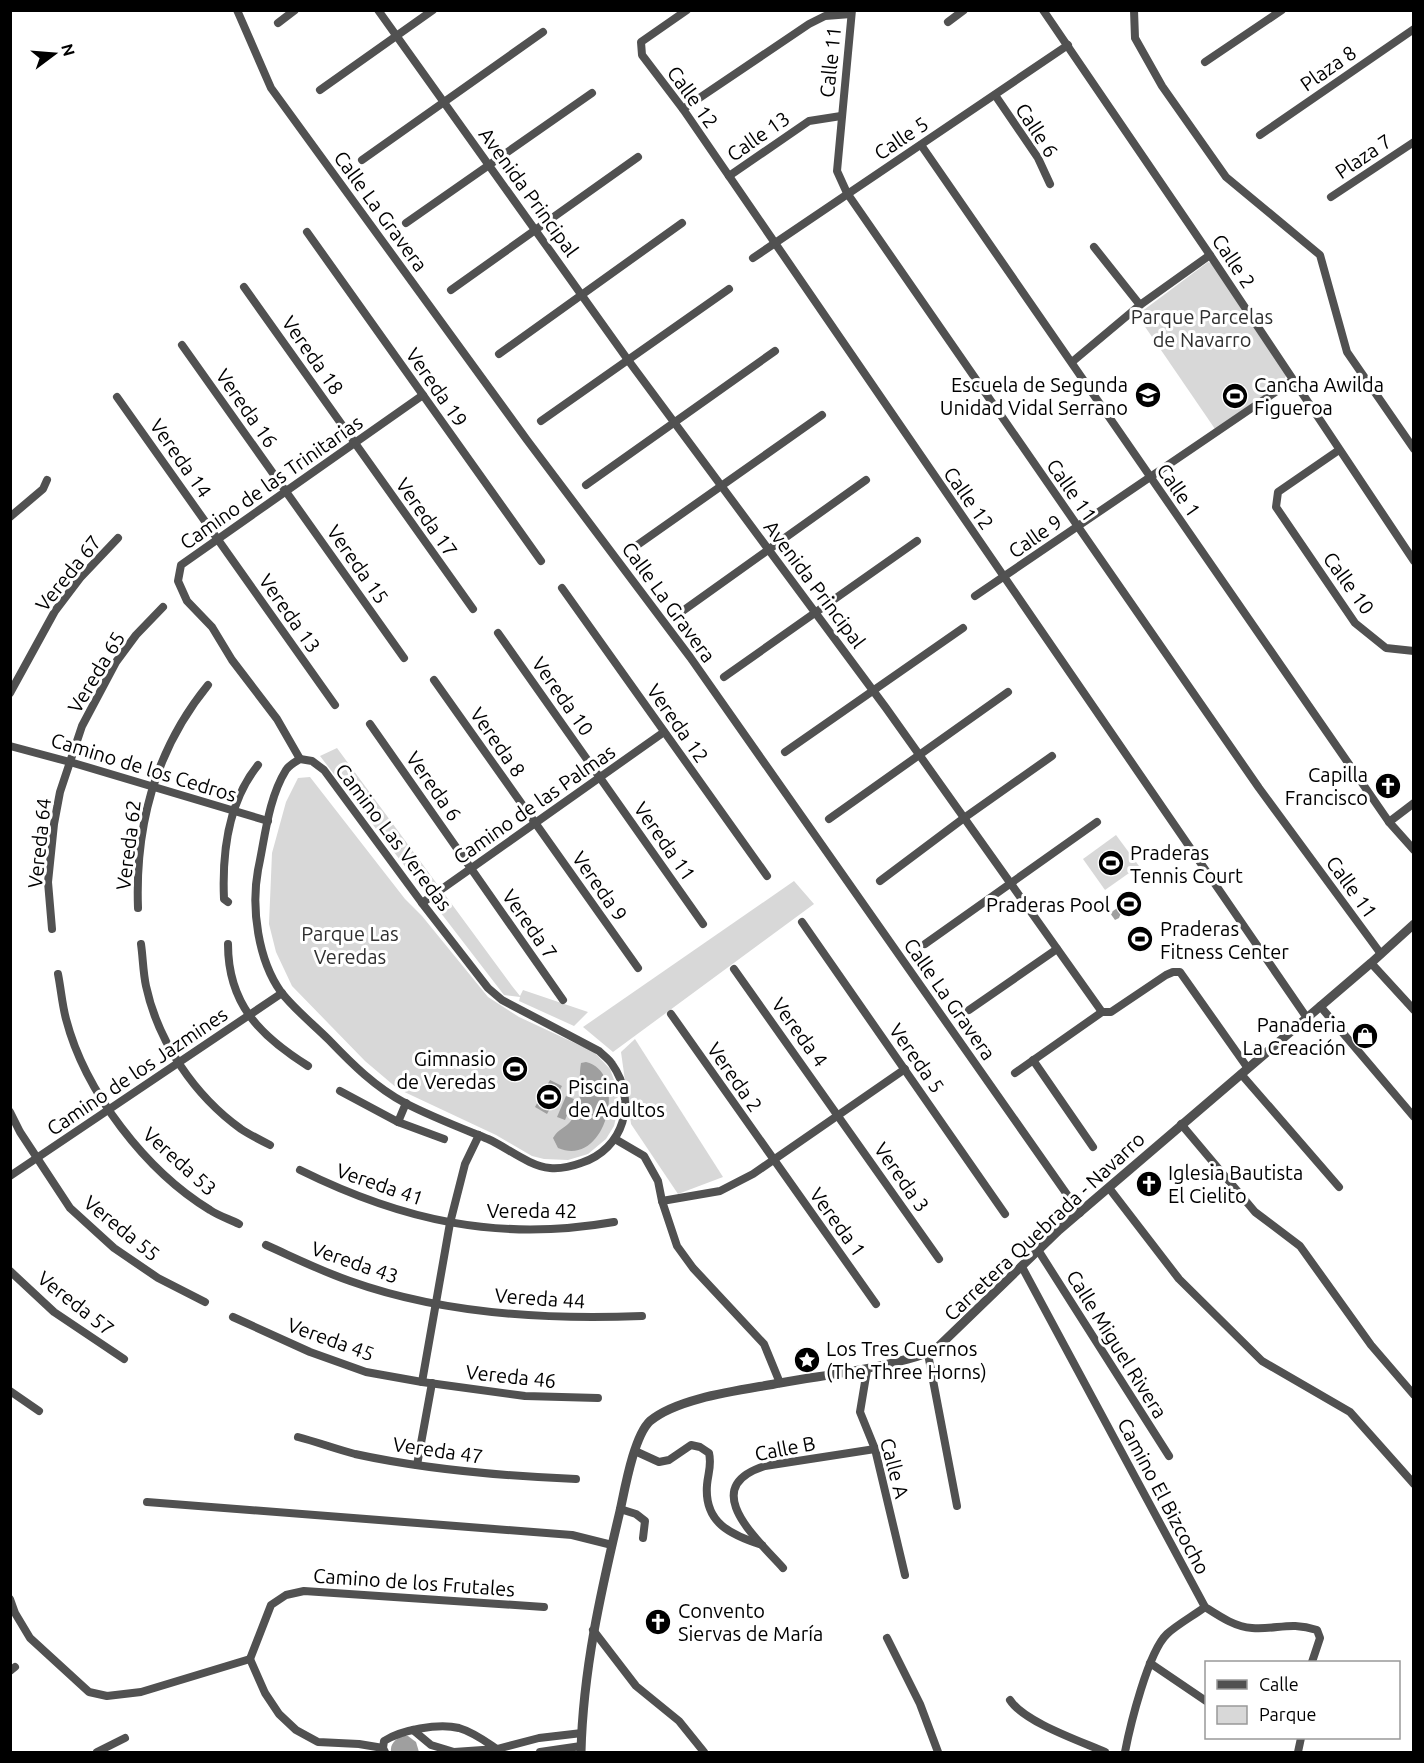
<svg xmlns="http://www.w3.org/2000/svg" width="1424" height="1763" font-family="Ubuntu,sans-serif">
  <style>
    .green { fill: #d8d8d8 }
    .water { fill: #9f9f9f }
    .lines { fill: none; stroke-linecap: round; stroke-linejoin: round }
    .minor { stroke: #515151; stroke-width: 8 }
    .tertiary { stroke: #515151; stroke-width: 9 }
    .labels { text-anchor: middle; dominant-baseline: central; stroke-width: 6; stroke-linejoin: round; paint-order: stroke }
    .street-label { font-size: 20px; fill: #000; stroke: #fff }
    .park-label { font-size: 20px; fill: #2f2f2f; stroke: #fff }
    .poi-label { font-size: 20px; fill: #000; stroke: #fff; text-anchor: start }
  </style>
  <rect width="100%" height="100%" fill="#fff"/>
  <g class="green">
    <path d="M1208,262L1214,264L1285,371L1286,376L1282,383L1215,429L1137,315Z"/>
    <path d="M337,748L512,986L520,996L523,990L588,1012L574,1026L519,1001L520,997L504,995L320,756Z"/>
    <path d="M310,777L405,899L422,916L488,997L519,1017L594,1052L610,1069L617,1088L618,1109L614,1126L606,1139L588,1154L568,1160L544,1159L532,1156L496,1135L398,1089L365,1061L292,986L276,952L269,924L272,853L286,802L298,778Z"/>
    <path d="M1116,835L1139,866L1105,890L1083,859Z"/>
    <path d="M794,881L814,904L613,1052L583,1027Z"/>
    <path d="M635,1039L723,1177L678,1194L631,1124L621,1052Z"/>
  </g>
  <g class="water">
    <path d="M1132,898L1140,911L1134,916L1130,910L1121,913L1119,918L1115,920L1110,913Z"/>
    <path d="M586,1062C629,1072 607,1169 558,1148L553,1138C559,1128 564,1129 570,1122C586,1104 577,1085 581,1063Z"/>
    <path d="M550,1080L562,1086L547,1114L535,1107Z"/>
    <path d="M566,1096L574,1099L565,1120L557,1117Z"/>
    <path d="M403,1736H408L416,1742L419,1752H391C390,1744 395,1739 403,1736Z"/>
  </g>
  <g class="lines">
    <g class="minor">
      <path d="M237,10L271,88L527,440L690,657L1080,1213"/>
      <path d="M378,10L628,360L886,708L1102,1012H1111L1166,975L1173,972H1180L1247,1067"/>
      <path d="M687,10L641,42L642,55L683,109L1307,1018"/>
      <path d="M852,10L837,171L847,193L1259,788L1381,954"/>
      <path d="M1043,10L1210,255L1414,561"/>
      <path d="M1134,10L1135,38L1162,86L1226,177L1320,255L1347,352L1414,449"/>
      <path d="M948,22L964,10"/>
      <path d="M278,23L295,10"/>
      <path d="M1205,62L1282,10"/>
      <path d="M320,90L433,10"/>
      <path d="M995,95L1038,158L1050,184"/>
      <path d="M683,109L809,24L825,16L851,14"/>
      <path d="M1260,135L1414,29"/>
      <path d="M921,145L1389,822L1414,850"/>
      <path d="M362,160L543,32"/>
      <path d="M729,176L809,121L841,116"/>
      <path d="M1331,197L1414,142"/>
      <path d="M406,223L592,93"/>
      <path d="M307,232L541,561"/>
      <path d="M1094,247L1140,305"/>
      <path d="M753,258L1068,45"/>
      <path d="M244,287L473,609"/>
      <path d="M451,290L638,157"/>
      <path d="M182,345L404,658"/>
      <path d="M499,354L682,223"/>
      <path d="M1072,362L1140,305L1210,255"/>
      <path d="M117,397L335,705"/>
      <path d="M541,421L729,289"/>
      <path d="M1339,450L1278,492L1276,507L1355,623L1386,648L1414,651"/>
      <path d="M586,485L775,351"/>
      <path d="M10,517L43,489L47,480"/>
      <path d="M636,546L822,415"/>
      <path d="M562,588L767,876"/>
      <path d="M975,596L1293,380"/>
      <path d="M677,615L866,480"/>
      <path d="M498,633L703,924"/>
      <path d="M724,677L917,541"/>
      <path d="M434,680L638,968"/>
      <path d="M10,693L55,611L80,578L118,538"/>
      <path d="M370,724L563,1000"/>
      <path d="M10,746L70,762L268,821"/>
      <path d="M785,752L963,628"/>
      <path d="M300,759L312,761L324,770L422,903L488,988L502,1000L599,1051C603,1055 609,1059 612,1064C638,1101 624,1149 581,1163C570,1167 561,1169 550,1168C529,1166 508,1148 488,1139C461,1128 432,1117 405,1103C375,1087 352,1064 329,1040C313,1024 294,1009 281,992C258,960 251,908 258,870C265,838 268,799 286,770C289,765 295,762 300,759Z"/>
      <path d="M300,759L277,719L232,660L212,627L187,601L178,581L181,565L423,395"/>
      <path d="M829,819L1008,692"/>
      <path d="M1389,822L1414,803"/>
      <path d="M880,881L964,818L1052,756"/>
      <path d="M228,902L224,899C222,853 228,802 258,765"/>
      <path d="M422,903L664,732"/>
      <path d="M138,908C135,825 155,750 208,685"/>
      <path d="M802,922L1005,1214"/>
      <path d="M52,929L48,882L54,824L60,792L82,726L116,662L136,635L163,607"/>
      <path d="M141,944C143,958 143,972 146,986C158,1042 195,1096 241,1129C250,1135 260,1140 270,1145"/>
      <path d="M228,944C228,1004 260,1036 308,1066"/>
      <path d="M925,944L1097,822"/>
      <path d="M1371,963L1414,1010"/>
      <path d="M734,969L939,1259"/>
      <path d="M58,974C61,989 62,1004 66,1019C85,1092 146,1171 210,1210C219,1216 229,1219 239,1224"/>
      <path d="M1320,1006L1414,1117"/>
      <path d="M969,1010L1057,949"/>
      <path d="M671,1014L876,1304"/>
      <path d="M1033,1060L1093,1147"/>
      <path d="M1015,1073L1102,1012"/>
      <path d="M1241,1074L1339,1187"/>
      <path d="M340,1091L398,1122L444,1139"/>
      <path d="M10,1112L20,1132L70,1208L114,1248L158,1278L205,1302"/>
      <path d="M398,1122L406,1103"/>
      <path d="M1181,1124L1255,1212L1300,1246L1371,1345L1414,1395"/>
      <path d="M615,1139L644,1156L658,1181L662,1201L677,1246L693,1268L764,1344L780,1383"/>
      <path d="M300,1170C403,1221 499,1242 614,1222"/>
      <path d="M10,1176L282,993"/>
      <path d="M1109,1188L1179,1279L1262,1361L1350,1412L1414,1484"/>
      <path d="M662,1201L720,1191L753,1174L905,1069"/>
      <path d="M266,1245C293,1257 321,1271 350,1281C442,1314 545,1320 642,1316"/>
      <path d="M1038,1250L1169,1456"/>
      <path d="M1022,1267L1205,1607C1219,1616 1235,1627 1252,1628C1277,1630 1290,1621 1317,1630L1320,1638L1312,1662"/>
      <path d="M10,1271L54,1312L124,1359"/>
      <path d="M233,1317L310,1352L366,1372L422,1382L525,1396L598,1398"/>
      <path d="M928,1354L957,1506"/>
      <path d="M867,1370L860,1412L875,1449L905,1575"/>
      <path d="M422,1382L450,1223L465,1164L479,1135"/>
      <path d="M10,1391L39,1411"/>
      <path d="M298,1437C317,1442 336,1449 355,1454C428,1470 502,1476 576,1479"/>
      <path d="M635,1451L659,1462L669,1460L691,1445L700,1447L709,1453C712,1465 708,1473 707,1485C704,1523 731,1535 762,1545"/>
      <path d="M417,1465L432,1383"/>
      <path d="M147,1502L572,1535L612,1545"/>
      <path d="M620,1509L636,1514L645,1521L643,1538"/>
      <path d="M783,1568C757,1539 697,1487 765,1466L875,1449"/>
      <path d="M10,1599L15,1613L30,1638L89,1692L107,1696L141,1692L250,1659"/>
      <path d="M593,1630L636,1686L679,1721L704,1752"/>
      <path d="M887,1638L920,1704L938,1752"/>
      <path d="M250,1659L271,1605L286,1595L304,1591L544,1607"/>
      <path d="M250,1659L265,1693L279,1714L296,1730L318,1742L359,1744L383,1748"/>
      <path d="M1150,1663L1206,1701"/>
      <path d="M10,1671L15,1667"/>
      <path d="M1010,1700C1024,1722 1080,1741 1105,1752"/>
      <path d="M413,1730L431,1745L454,1752L497,1749L539,1738L582,1733"/>
      <path d="M97,1752L125,1738"/>
      <path d="M385,1752L383,1748L384,1741C401,1730 438,1723 459,1728C473,1732 485,1741 497,1749"/>
      <path d="M540,1752L581,1746"/>
      <path d="M1125,1752C1130,1726 1148,1652 1167,1634C1178,1624 1193,1616 1205,1607"/>
      <path d="M1298,1752L1301,1738"/>
    </g>
    <path class="tertiary" d="M581,1752C583,1670 601,1591 620,1511C625,1488 634,1436 650,1421C679,1397 743,1390 780,1383C819,1376 858,1372 896,1362C911,1358 925,1355 938,1347L1059,1230L1371,963L1414,924"/>
  </g>
  <defs>
    <g id="school-disc" transform="scale(1.35)"><circle r="9.5" fill="#000" stroke="#fff"/><path d="M0-5L7-2L0 1L-7-2ZM-4 1L0 2.5L4 1V4Q0 6-4 4Z" fill="#fff"/></g>
    <g id="stadium-disc" transform="scale(1.35)"><circle r="9.5" fill="#000" stroke="#fff"/><path d="M0-5a6.5 5 0 1 0 0 10a6.5 5 0 1 0 0-10ZM-3.5-1.8h7v3.6h-7Z" fill="#fff"/></g>
    <g id="church-disc" transform="scale(1.35)"><circle r="9.5" fill="#000" stroke="#fff"/><path d="M-1.2-6h2.4v3.5h3.3v2.4h-3.3V6h-2.4V-.1h-3.3v-2.4h3.3Z" fill="#fff"/></g>
    <g id="shop-disc" transform="scale(1.35)"><circle r="9.5" fill="#000" stroke="#fff"/><path d="M-5-2.5h2.3a2.7 3.5 0 0 1 5.4 0H5L5.5 6h-11ZM-1.5-2.5h3a1.5 2.3 0 0 0-3 0Z" fill="#fff"/></g>
    <g id="sight-disc" transform="scale(1.35)"><circle r="9.5" fill="#000" stroke="#fff"/><path d="M0-6L1.8-2.2L6-1.7L2.9 1.2L3.7 5.4L0 3.3L-3.7 5.4L-2.9 1.2L-6-1.7L-1.8-2.2Z" fill="#fff"/></g>
  </defs>
  <g fill-rule="evenodd">
    <use href="#school-disc" x="1148" y="395"/>
    <use href="#stadium-disc" x="1235" y="396"/>
    <use href="#church-disc" x="1388" y="786"/>
    <use href="#stadium-disc" x="1111" y="863"/>
    <use href="#stadium-disc" x="1129" y="904"/>
    <use href="#stadium-disc" x="1140" y="939"/>
    <use href="#shop-disc" x="1365" y="1036"/>
    <use href="#stadium-disc" x="515" y="1069"/>
    <use href="#stadium-disc" x="549" y="1097"/>
    <use href="#church-disc" x="1149" y="1184"/>
    <use href="#sight-disc" x="807" y="1360"/>
    <use href="#church-disc" x="658" y="1622"/>
  </g>
  <g class="labels">
    <g class="street-label">
      <text transform="translate(830 62) rotate(-84)">Calle 11</text>
      <text transform="translate(1328 68) rotate(-35)">Plaza 8</text>
      <text transform="translate(693 97) rotate(54)">Calle 12</text>
      <text transform="translate(1037 130) rotate(57)">Calle 6</text>
      <text transform="translate(758 136) rotate(-35)">Calle 13</text>
      <text transform="translate(901 138) rotate(-34)">Calle 5</text>
      <text transform="translate(1363 156) rotate(-34)">Plaza 7</text>
      <text transform="translate(529 192) rotate(54)">Avenida Principal</text>
      <text transform="translate(381 211) rotate(54)">Calle La Gravera</text>
      <text transform="translate(1234 261) rotate(56)">Calle 2</text>
      <text transform="translate(313 355) rotate(55)">Vereda 18</text>
      <text transform="translate(437 387) rotate(55)">Vereda 19</text>
      <text transform="translate(247 408) rotate(55)">Vereda 16</text>
      <text transform="translate(181 458) rotate(55)">Vereda 14</text>
      <text transform="translate(271 482) rotate(-35)">Camino de las Trinitarias</text>
      <text transform="translate(1072 490) rotate(55)">Calle 11</text>
      <text transform="translate(1179 490) rotate(55)">Calle 1</text>
      <text transform="translate(969 498) rotate(55)">Calle 12</text>
      <text transform="translate(427 517) rotate(55)">Vereda 17</text>
      <text transform="translate(1035 536) rotate(-35)">Calle 9</text>
      <text transform="translate(358 564) rotate(55)">Vereda 15</text>
      <text transform="translate(68 573) rotate(-51)">Vereda 67</text>
      <text transform="translate(1349 583) rotate(54)">Calle 10</text>
      <text transform="translate(815 584) rotate(53)">Avenida Principal</text>
      <text transform="translate(669 602) rotate(54)">Calle La Gravera</text>
      <text transform="translate(290 613) rotate(55)">Vereda 13</text>
      <text transform="translate(96 672) rotate(-59)">Vereda 65</text>
      <text transform="translate(563 696) rotate(55)">Vereda 10</text>
      <text transform="translate(678 723) rotate(55)">Vereda 12</text>
      <text transform="translate(498 742) rotate(55)">Vereda 8</text>
      <text transform="translate(144 767) rotate(17)">Camino de los Cedros</text>
      <text transform="translate(434 786) rotate(55)">Vereda 6</text>
      <text transform="translate(534 804) rotate(-35)">Camino de las Palmas</text>
      <text transform="translate(394 837) rotate(53)">Camino Las Veredas</text>
      <text transform="translate(665 841) rotate(55)">Vereda 11</text>
      <text transform="translate(39 843) rotate(-84)">Vereda 64</text>
      <text transform="translate(128 845) rotate(-83)">Vereda 62</text>
      <text transform="translate(600 886) rotate(55)">Vereda 9</text>
      <text transform="translate(1352 887) rotate(54)">Calle 11</text>
      <text transform="translate(530 924) rotate(55)">Vereda 7</text>
      <text transform="translate(950 999) rotate(55)">Calle La Gravera</text>
      <text transform="translate(800 1032) rotate(54)">Vereda 4</text>
      <text transform="translate(917 1058) rotate(55)">Vereda 5</text>
      <text transform="translate(137 1071) rotate(-34)">Camino de los Jazmines</text>
      <text transform="translate(735 1077) rotate(55)">Vereda 2</text>
      <text transform="translate(180 1161) rotate(42)">Vereda 53</text>
      <text transform="translate(902 1177) rotate(55)">Vereda 3</text>
      <text transform="translate(380 1184) rotate(19)">Vereda 41</text>
      <text x="532" y="1210">Vereda 42</text>
      <text transform="translate(838 1222) rotate(54)">Vereda 1</text>
      <text transform="translate(1044 1226) rotate(-43)">Carretera Quebrada - Navarro</text>
      <text transform="translate(122 1228) rotate(39)">Vereda 55</text>
      <text transform="translate(355 1262) rotate(19)">Vereda 43</text>
      <text transform="translate(540 1298) rotate(4)">Vereda 44</text>
      <text transform="translate(76 1303) rotate(38)">Vereda 57</text>
      <text transform="translate(331 1339) rotate(20)">Vereda 45</text>
      <text transform="translate(1117 1344) rotate(58)">Calle Miguel Rivera</text>
      <text transform="translate(511 1376) rotate(6)">Vereda 46</text>
      <text transform="translate(785 1448) rotate(-11)">Calle B</text>
      <text transform="translate(438 1450) rotate(8)">Vereda 47</text>
      <text transform="translate(895 1468) rotate(75)">Calle A</text>
      <text transform="translate(1164 1496) rotate(62)">Camino El Bizcocho</text>
      <text transform="translate(414 1582) rotate(4)">Camino de los Frutales</text>
    </g>
    <g class="park-label">
      <text x="1202" y="316">Parque Parcelas<tspan x="1202" dy="23">de Navarro</tspan></text>
      <text x="350" y="933">Parque Las<tspan x="350" dy="23">Veredas</tspan></text>
    </g>
    <g class="poi-label">
      <text x="1128" y="384" text-anchor="end">Escuela de Segunda<tspan x="1128" dy="23">Unidad Vidal Serrano</tspan></text>
      <text x="1254" y="384">Cancha Awilda<tspan x="1254" dy="23">Figueroa</tspan></text>
      <text x="1368" y="774" text-anchor="end">Capilla<tspan x="1368" dy="23">Francisco</tspan></text>
      <text x="1130" y="852">Praderas<tspan x="1130" dy="23">Tennis Court</tspan></text>
      <text x="1110" y="904" text-anchor="end">Praderas Pool</text>
      <text x="1160" y="928">Praderas<tspan x="1160" dy="23">Fitness Center</tspan></text>
      <text x="1346" y="1024" text-anchor="end">Panaderia<tspan x="1346" dy="23">La Creación</tspan></text>
      <text x="496" y="1058" text-anchor="end">Gimnasio<tspan x="496" dy="23">de Veredas</tspan></text>
      <text x="568" y="1086">Piscina<tspan x="568" dy="23">de Adultos</tspan></text>
      <text x="1168" y="1172">Iglesia Bautista<tspan x="1168" dy="23">El Cielito</tspan></text>
      <text x="826" y="1348">Los Tres Cuernos<tspan x="826" dy="23">(The Three Horns)</tspan></text>
      <text x="678" y="1610">Convento<tspan x="678" dy="23">Siervas de María</tspan></text>
    </g>
  </g>
  <rect width="1424" height="1763" fill="none" stroke="#000000" stroke-width="24"/>
  <rect x="1205" y="1661" width="195" height="78" fill="#ffffff" stroke="#999999" stroke-width="1.5"/>
  <rect x="1217" y="1680" width="30" height="9" fill="#515151" stroke="#999999" stroke-width="1.5"/>
  <text x="1259" y="1691" font-size="18" fill="#000000">Calle</text>
  <rect x="1217" y="1706" width="30" height="18" fill="#d8d8d8" stroke="#999999" stroke-width="1.5"/>
  <text x="1259" y="1721" font-size="18" fill="#000000">Parque</text>
  <g transform="translate(54 54) rotate(74)" stroke="#ffffff" stroke-width="4.5" paint-order="stroke">
  <path d="M0-4.5L10 22L0 15L-10 22Z" fill="#000000"/>
  <text y="-9" font-size="16" font-weight="bold" text-anchor="middle" fill="#000000">N</text>
  </g>
</svg>
